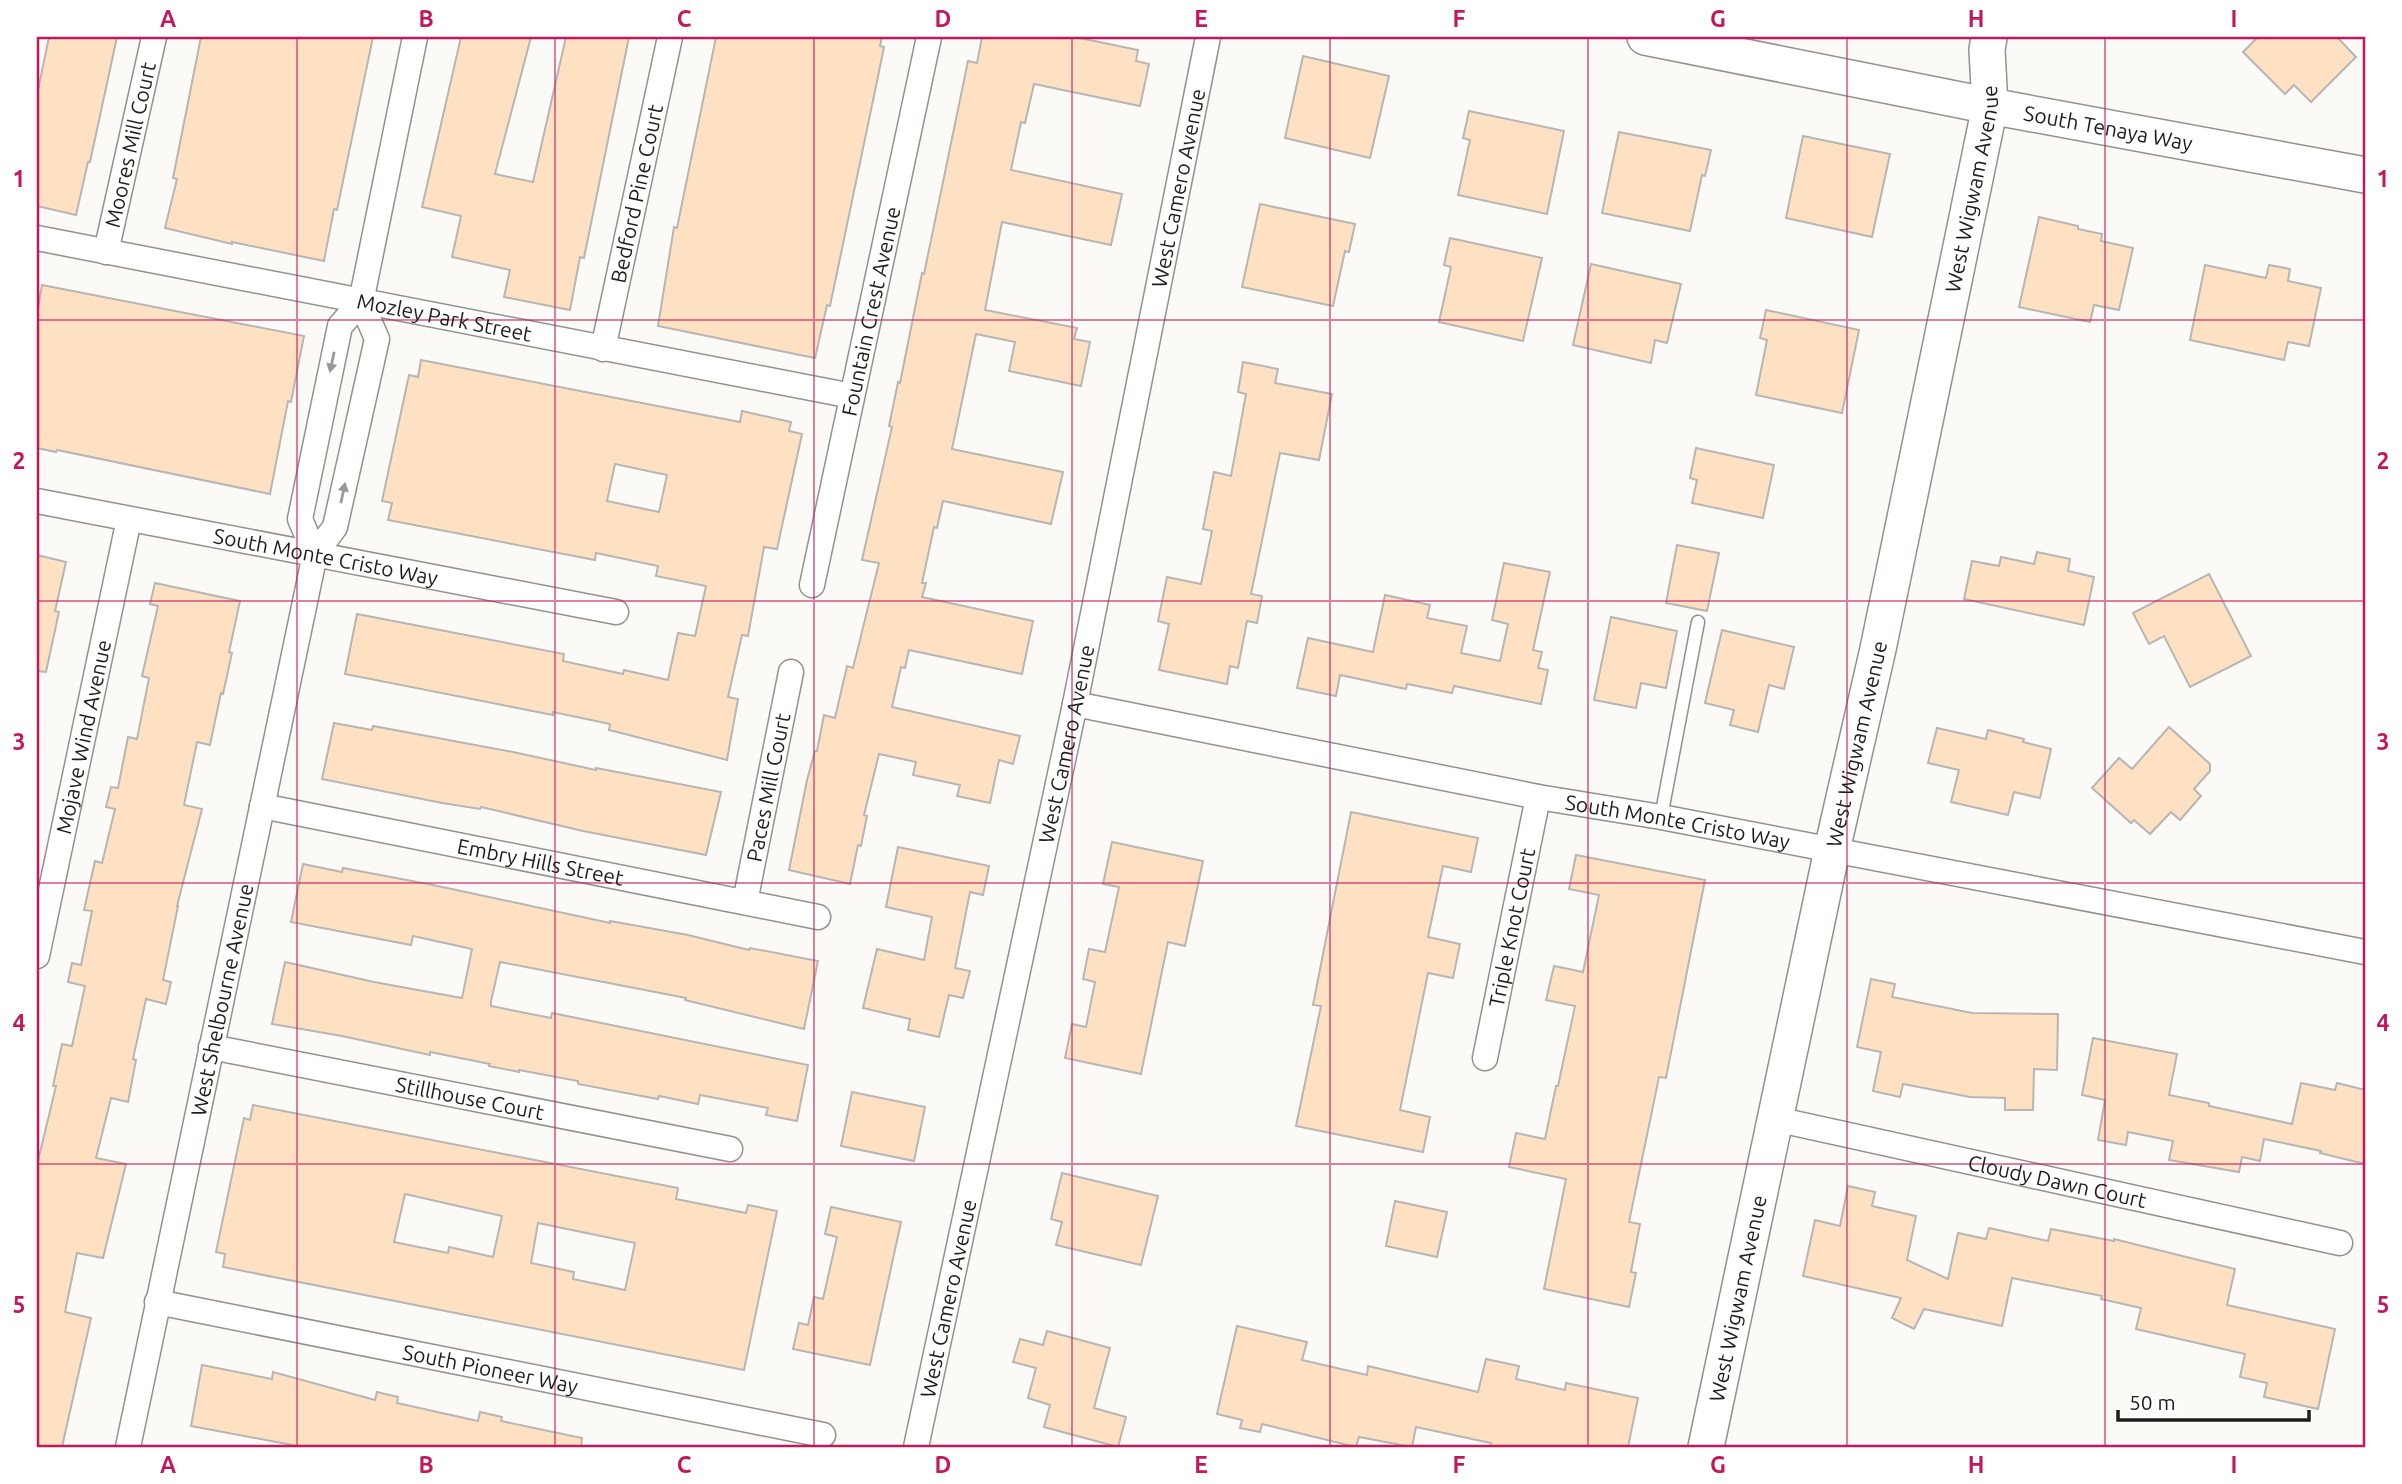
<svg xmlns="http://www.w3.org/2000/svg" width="2402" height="1484" font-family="Ubuntu,sans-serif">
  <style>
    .building { fill: #fee1c2; stroke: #b8b6b4; stroke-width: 2; fill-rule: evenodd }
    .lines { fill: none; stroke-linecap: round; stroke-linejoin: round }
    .lane-casing { stroke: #93918e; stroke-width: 15 }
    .street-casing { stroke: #93918e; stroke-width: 27 }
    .secondary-casing { stroke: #93918e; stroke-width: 38 }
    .lane { stroke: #fff; stroke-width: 12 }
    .street { stroke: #fff; stroke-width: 24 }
    .secondary { stroke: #fff; stroke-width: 35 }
    .oneway { fill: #9a9999 }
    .grid { fill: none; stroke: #c2185b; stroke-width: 2; stroke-opacity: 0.55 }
    .labels { text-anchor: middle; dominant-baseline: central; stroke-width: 6; stroke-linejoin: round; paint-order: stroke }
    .street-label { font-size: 21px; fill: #1e1d1c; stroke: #fff }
    .neatline { fill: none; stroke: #c2185b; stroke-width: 2.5 }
    .grid-label { font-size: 23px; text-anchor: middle; font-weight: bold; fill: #c2185b }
  </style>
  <rect width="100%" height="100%" fill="#fcfaf7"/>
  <g class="building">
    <path d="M49,37H117L90,162H88L76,215L37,206V95Z"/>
    <path d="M201,37H373L337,210L334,209L324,261L232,242V244L165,228L177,179L173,178Z"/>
    <path d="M461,37H531L495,174L533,182L566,37H629L584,258L580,257L570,310L504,297L510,270L452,257L461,216L422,207Z"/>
    <path d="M716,37H882L880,46L884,47L875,91L830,306L827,305L815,358L658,326L674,227L677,228Z"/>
    <path d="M982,37H1075L1138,50L1136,61L1149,64L1140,106L1034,84L1025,123L1021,122L1011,170L1122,194L1111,245L1002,222L985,310L1077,328L1074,339L1090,342L1081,386L1009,371L1015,342L976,334L952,449L1063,472L1051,524L943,501L937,528L934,527L922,583H926L922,597L1033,621L1022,674L909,650L905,668L901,667L892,707L1020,736L1013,764L999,760L990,803L957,796L960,785L913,775L916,762L879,754L864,815L867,816L861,846L858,845L850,884L789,870L807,780L815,751H817L824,715L835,718L847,666L853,668L879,563L862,560L892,427L889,426L898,382L900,383L922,273L924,274L968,61L977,63Z"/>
    <path d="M2258,37H2337L2356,57L2311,102L2294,85L2285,94L2243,52Z"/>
    <path d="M1303,56L1389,76L1370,158L1285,138Z"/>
    <path d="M1469,111L1564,131L1547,214L1458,195L1470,140L1463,138Z"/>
    <path d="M1619,132L1711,150L1705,176L1702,175L1690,231L1602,213Z"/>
    <path d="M1803,136L1890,154L1872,237L1786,218Z"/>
    <path d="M1260,204L1355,224L1349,252L1345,251L1333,306L1242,287Z"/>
    <path d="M2039,217L2078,226V229L2102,234L2101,241L2133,248L2119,310L2094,305L2090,322L2019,307Z"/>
    <path d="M1450,238L1542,258L1523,341L1439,322L1451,267L1444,265Z"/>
    <path d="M1591,264L1681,284L1667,343L1655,340L1651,363L1573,345Z"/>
    <path d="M2205,265L2266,278L2269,265L2290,269L2288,281L2321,288L2309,346L2288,342L2284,360L2190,340Z"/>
    <path d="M42,285L304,336L291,402L288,401L270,494L57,450L56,452L37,448V313Z"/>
    <path d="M1766,310L1859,330L1842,413L1756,395L1767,340L1760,338Z"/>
    <path d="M421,360L740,422L742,411L791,422L789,431L802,434L777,549L764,547L748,636L742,635L728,697L738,699L727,760L609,730L610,724L553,712V715L345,674L357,614L564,654L563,661L623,674L624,670L668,680L678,633L695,636L706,586L656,576L658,566L596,553L595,560L388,520L392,503L382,501L409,375L418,377ZM615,464L667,475L659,512L607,501Z"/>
    <path d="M1243,362L1278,369L1275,383L1332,394L1319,460L1280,453L1251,594L1262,596L1257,623L1247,621L1238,668L1230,666L1227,684L1159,670L1169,624L1158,621L1167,577L1201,584L1212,531L1203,529L1214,472L1231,476L1246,394L1238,392Z"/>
    <path d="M1696,448L1774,465L1763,518L1692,503L1697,480L1690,478Z"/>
    <path d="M1677,545L1719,553L1707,611L1666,603Z"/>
    <path d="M2037,552L2070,559L2068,571L2094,577L2084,625L1964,599L1972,561L1999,566L2001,557L2034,564Z"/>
    <path d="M37,555L66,562L55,611L59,612L46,672L37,671Z"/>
    <path d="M1504,563L1550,572L1533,650L1542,652L1538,668L1548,670L1541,704L1454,686L1452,693L1407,684L1406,689L1340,675L1336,696L1297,688L1308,638L1373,652L1385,595L1430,605L1427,618L1467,626L1461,653L1500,661L1508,624L1492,620Z"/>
    <path d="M2209,574L2251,656L2190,687L2164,636L2149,644L2133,613Z"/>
    <path d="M155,583L240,601L229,652L232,653L223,694L221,693L210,745L197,742L184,805L202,809L177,906H178L163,980L171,982L166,1004L146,999L133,1059L136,1060L128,1102L111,1098L96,1158L126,1164L103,1258L77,1253L65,1312L91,1318L62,1447H37V1165L56,1086H53L62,1044L72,1046L85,986L68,982L72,963L81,965L92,911L84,910L95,861L102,863L115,809L106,807L111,787L118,788L128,737L137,739L149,678L142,676L158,606L150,604Z"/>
    <path d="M1611,617L1677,631L1666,688L1641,683L1636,708L1594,700Z"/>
    <path d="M1722,630L1794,647L1784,689L1769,685L1758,732L1730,725L1734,710L1705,703Z"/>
    <path d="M334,723L372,730L373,726L513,752L596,770V768L721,792L706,855L583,831L481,807L480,809L442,803L322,779Z"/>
    <path d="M2169,727L2210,764V771L2194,789L2201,796L2180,820L2171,812L2150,834L2134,820L2131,823L2092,788L2119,758L2132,769Z"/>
    <path d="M1937,728L1986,739L1988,730L2024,739L2023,742L2051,749L2040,798L2014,792L2008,815L1951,802L1959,770L1928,763Z"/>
    <path d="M1351,812L1478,838L1471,872L1443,866L1428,937L1460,944L1453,978L1428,973L1400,1110L1430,1117L1423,1152L1296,1126L1321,1006L1313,1005Z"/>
    <path d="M1112,842L1203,861L1185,946L1168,942L1141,1074L1065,1058L1072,1024L1086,1027L1095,982L1083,979L1089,949L1105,952L1119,887L1103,884Z"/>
    <path d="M898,847L989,866L983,895L970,892L955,968L970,971L963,998L949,995L939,1037L908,1030L910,1019L863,1008L877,949L924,960L932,917L886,907Z"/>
    <path d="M1576,855L1705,880L1666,1078L1659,1077L1629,1222L1640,1224L1631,1272L1636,1273L1629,1307L1544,1289L1566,1179L1509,1167L1516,1133L1545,1139L1556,1086H1558L1575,1006L1546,1000L1554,966L1583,972L1599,895L1569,889Z"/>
    <path d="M303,864L342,872L343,868L433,885L610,923V921L688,935L749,950L750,948L818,961L804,1029L685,1000L686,998L500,962L491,1001V1006L551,1018L552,1013L808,1065L797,1121L766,1115L768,1108L700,1095L698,1104L659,1096L658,1099L578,1084V1081L519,1070V1072L489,1066L490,1064L430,1052V1055L342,1036L272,1024L285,962L374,982L462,998L472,949L413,936L411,945L291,922Z"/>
    <path d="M1871,979L1895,984L1892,997L1972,1013L2058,1014L2057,1070L2034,1069L2033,1110H2005V1098L1970,1097L1903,1084L1900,1097L1873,1091L1881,1052L1857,1047Z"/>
    <path d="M2093,1038L2177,1054L2169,1095L2209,1103V1106L2292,1124L2301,1083L2335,1090L2337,1083L2365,1090V1164L2320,1153L2321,1151L2264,1139L2260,1161L2242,1157L2239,1172L2169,1160L2173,1141L2128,1132L2126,1145L2098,1140L2105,1100L2082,1095Z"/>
    <path d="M852,1092L925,1107L914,1161L841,1146Z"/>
    <path d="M253,1105L678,1188L676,1199L746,1213L748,1205L777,1211L744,1370L223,1267L225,1254L216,1252L244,1118L250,1120ZM405,1194L502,1216L493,1257L449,1247L448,1253L394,1242ZM538,1223L635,1243L625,1290L573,1279L574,1272L531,1263Z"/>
    <path d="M1062,1173L1158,1196L1141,1265L1056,1245L1062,1222L1051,1219Z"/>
    <path d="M1848,1186L1875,1192L1872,1206L1916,1216L1907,1260L1948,1279L1958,1233L1986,1239L1989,1228L2048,1241L2051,1229L2114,1241V1239L2235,1269L2227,1305L2335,1329L2318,1409L2264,1397L2267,1383L2240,1377L2245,1354L2136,1329L2141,1308L2101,1299L2102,1296L2012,1278L2002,1326L1924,1309L1914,1329L1892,1318L1901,1298L1803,1276L1815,1220L1840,1226Z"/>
    <path d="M1395,1201L1447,1212L1437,1257L1386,1246Z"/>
    <path d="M831,1207L901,1222L870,1365L793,1349L799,1323L808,1325L814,1297L823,1299L837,1237L825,1234Z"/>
    <path d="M1237,1326L1307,1342L1302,1360L1367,1375L1368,1366L1478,1392L1486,1359L1519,1366L1516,1379L1565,1390L1566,1383L1638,1398L1628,1447H1490L1491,1443L1416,1427L1412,1447L1359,1437L1356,1447L1262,1424L1260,1432L1240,1428L1242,1420L1217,1414Z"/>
    <path d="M1047,1331L1110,1348L1094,1408L1126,1417L1118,1447L1044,1427L1050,1405L1028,1398L1036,1368L1013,1362L1020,1339L1043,1345Z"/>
    <path d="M202,1365L272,1379L273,1372L375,1400L377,1392L398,1397L397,1403L478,1421L480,1412L502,1417L501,1421L582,1438L581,1447H303L191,1426Z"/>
  </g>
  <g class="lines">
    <g class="lane-casing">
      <path id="lane" d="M1661,817L1698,622"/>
    </g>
    <g class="street-casing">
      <g id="street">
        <path id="s1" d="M37,238L852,396"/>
        <path id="s2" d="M106,252L154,37"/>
        <path id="s3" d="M603,349L670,37"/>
        <path id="s4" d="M37,501L616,612"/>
        <path d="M315,554L300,519L340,326L361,302L415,37"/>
        <path id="s5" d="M812,585L929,37"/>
        <path id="s6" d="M1075,704L1538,797L1661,817L2365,952"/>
        <path id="s7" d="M262,806L818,917"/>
        <path id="s8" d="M745,902L791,672"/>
        <path id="s9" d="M37,956L129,519"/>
        <path id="s10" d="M211,1047L730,1149"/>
        <path id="s11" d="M1485,1058L1538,797"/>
        <path id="s12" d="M1775,1119L2340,1243"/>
        <path id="s13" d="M157,1302L823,1435"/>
        <path id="s14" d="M128,1447L315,554L335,527L377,339L361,302"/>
        <path id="s15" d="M916,1447L1075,704L1208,37"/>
      </g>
    </g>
    <g class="secondary-casing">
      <g id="secondary">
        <path id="s16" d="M1645,37L1990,106L2365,175"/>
        <path id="s17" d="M1706,1447L1832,850L1878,649L1990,106L1987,50L1989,37"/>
      </g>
    </g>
    <use href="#lane" class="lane"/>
    <use href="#street" class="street"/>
    <use href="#secondary" class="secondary"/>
  </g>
  <defs><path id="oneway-solid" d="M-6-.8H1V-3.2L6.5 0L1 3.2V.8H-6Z" transform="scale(1.75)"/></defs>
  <g class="oneway">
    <use href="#oneway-solid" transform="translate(332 362) rotate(102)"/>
    <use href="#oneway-solid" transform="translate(343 493) rotate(-78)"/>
  </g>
  <path class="grid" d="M297,37V1447M555,37V1447M814,37V1447M1072,37V1447M1330,37V1447M1588,37V1447M1847,37V1447M2105,37V1447M37,320H2365M37,601H2365M37,883H2365M37,1164H2365"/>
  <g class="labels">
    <g class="street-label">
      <text stroke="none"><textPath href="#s16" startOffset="472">South Tenaya Way</textPath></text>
      <text stroke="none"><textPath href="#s2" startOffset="110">Moores Mill Court</textPath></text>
      <text stroke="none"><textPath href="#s15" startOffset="1286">West Camero Avenue</textPath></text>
      <text stroke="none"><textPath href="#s17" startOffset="1286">West Wigwam Avenue</textPath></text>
      <text stroke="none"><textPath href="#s3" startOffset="159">Bedford Pine Court</textPath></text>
      <text stroke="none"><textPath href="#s5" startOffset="280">Fountain Crest Avenue</textPath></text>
      <text stroke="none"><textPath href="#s1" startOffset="415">Mozley Park Street</textPath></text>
      <text stroke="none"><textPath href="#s4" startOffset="294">South Monte Cristo Way</textPath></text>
      <text stroke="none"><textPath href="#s9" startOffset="224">Mojave Wind Avenue</textPath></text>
      <text stroke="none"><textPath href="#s15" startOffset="719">West Camero Avenue</textPath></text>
      <text stroke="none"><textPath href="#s17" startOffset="719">West Wigwam Avenue</textPath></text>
      <text stroke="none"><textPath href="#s8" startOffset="117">Paces Mill Court</textPath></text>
      <text stroke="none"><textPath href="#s6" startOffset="614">South Monte Cristo Way</textPath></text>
      <text stroke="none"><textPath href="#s7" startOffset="284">Embry Hills Street</textPath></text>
      <text stroke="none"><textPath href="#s11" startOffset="133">Triple Knot Court</textPath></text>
      <text stroke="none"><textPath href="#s14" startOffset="457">West Shelbourne Avenue</textPath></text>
      <text stroke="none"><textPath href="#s10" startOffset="264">Stillhouse Court</textPath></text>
      <text stroke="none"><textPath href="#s12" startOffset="289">Cloudy Dawn Court</textPath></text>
      <text stroke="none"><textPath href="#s15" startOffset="152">West Camero Avenue</textPath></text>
      <text stroke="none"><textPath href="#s17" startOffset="152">West Wigwam Avenue</textPath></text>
      <text stroke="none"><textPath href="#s13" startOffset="340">South Pioneer Way</textPath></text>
    </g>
  </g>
  <rect width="2402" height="1484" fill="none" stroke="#ffffff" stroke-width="77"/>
  <path d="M2118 1410v10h191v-10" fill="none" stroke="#1e1d1c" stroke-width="3.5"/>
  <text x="2129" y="1410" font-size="21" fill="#1e1d1c" stroke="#ffffff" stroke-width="5" paint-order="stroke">50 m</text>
  <rect x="38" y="38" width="2326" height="1408" class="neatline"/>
  <g class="grid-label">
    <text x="168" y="27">A</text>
    <text x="426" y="27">B</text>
    <text x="684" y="27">C</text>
    <text x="943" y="27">D</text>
    <text x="1201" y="27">E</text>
    <text x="1459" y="27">F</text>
    <text x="1718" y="27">G</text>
    <text x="1976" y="27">H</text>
    <text x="2234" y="27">I</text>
    <text x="19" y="187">1</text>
    <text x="2383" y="187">1</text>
    <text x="19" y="469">2</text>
    <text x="2383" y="469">2</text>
    <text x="19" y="750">3</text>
    <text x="2383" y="750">3</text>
    <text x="19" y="1031">4</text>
    <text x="2383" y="1031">4</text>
    <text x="19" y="1313">5</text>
    <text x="2383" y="1313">5</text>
    <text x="168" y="1473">A</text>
    <text x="426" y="1473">B</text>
    <text x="684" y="1473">C</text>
    <text x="943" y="1473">D</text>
    <text x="1201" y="1473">E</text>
    <text x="1459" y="1473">F</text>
    <text x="1718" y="1473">G</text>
    <text x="1976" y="1473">H</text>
    <text x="2234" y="1473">I</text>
  </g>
</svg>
